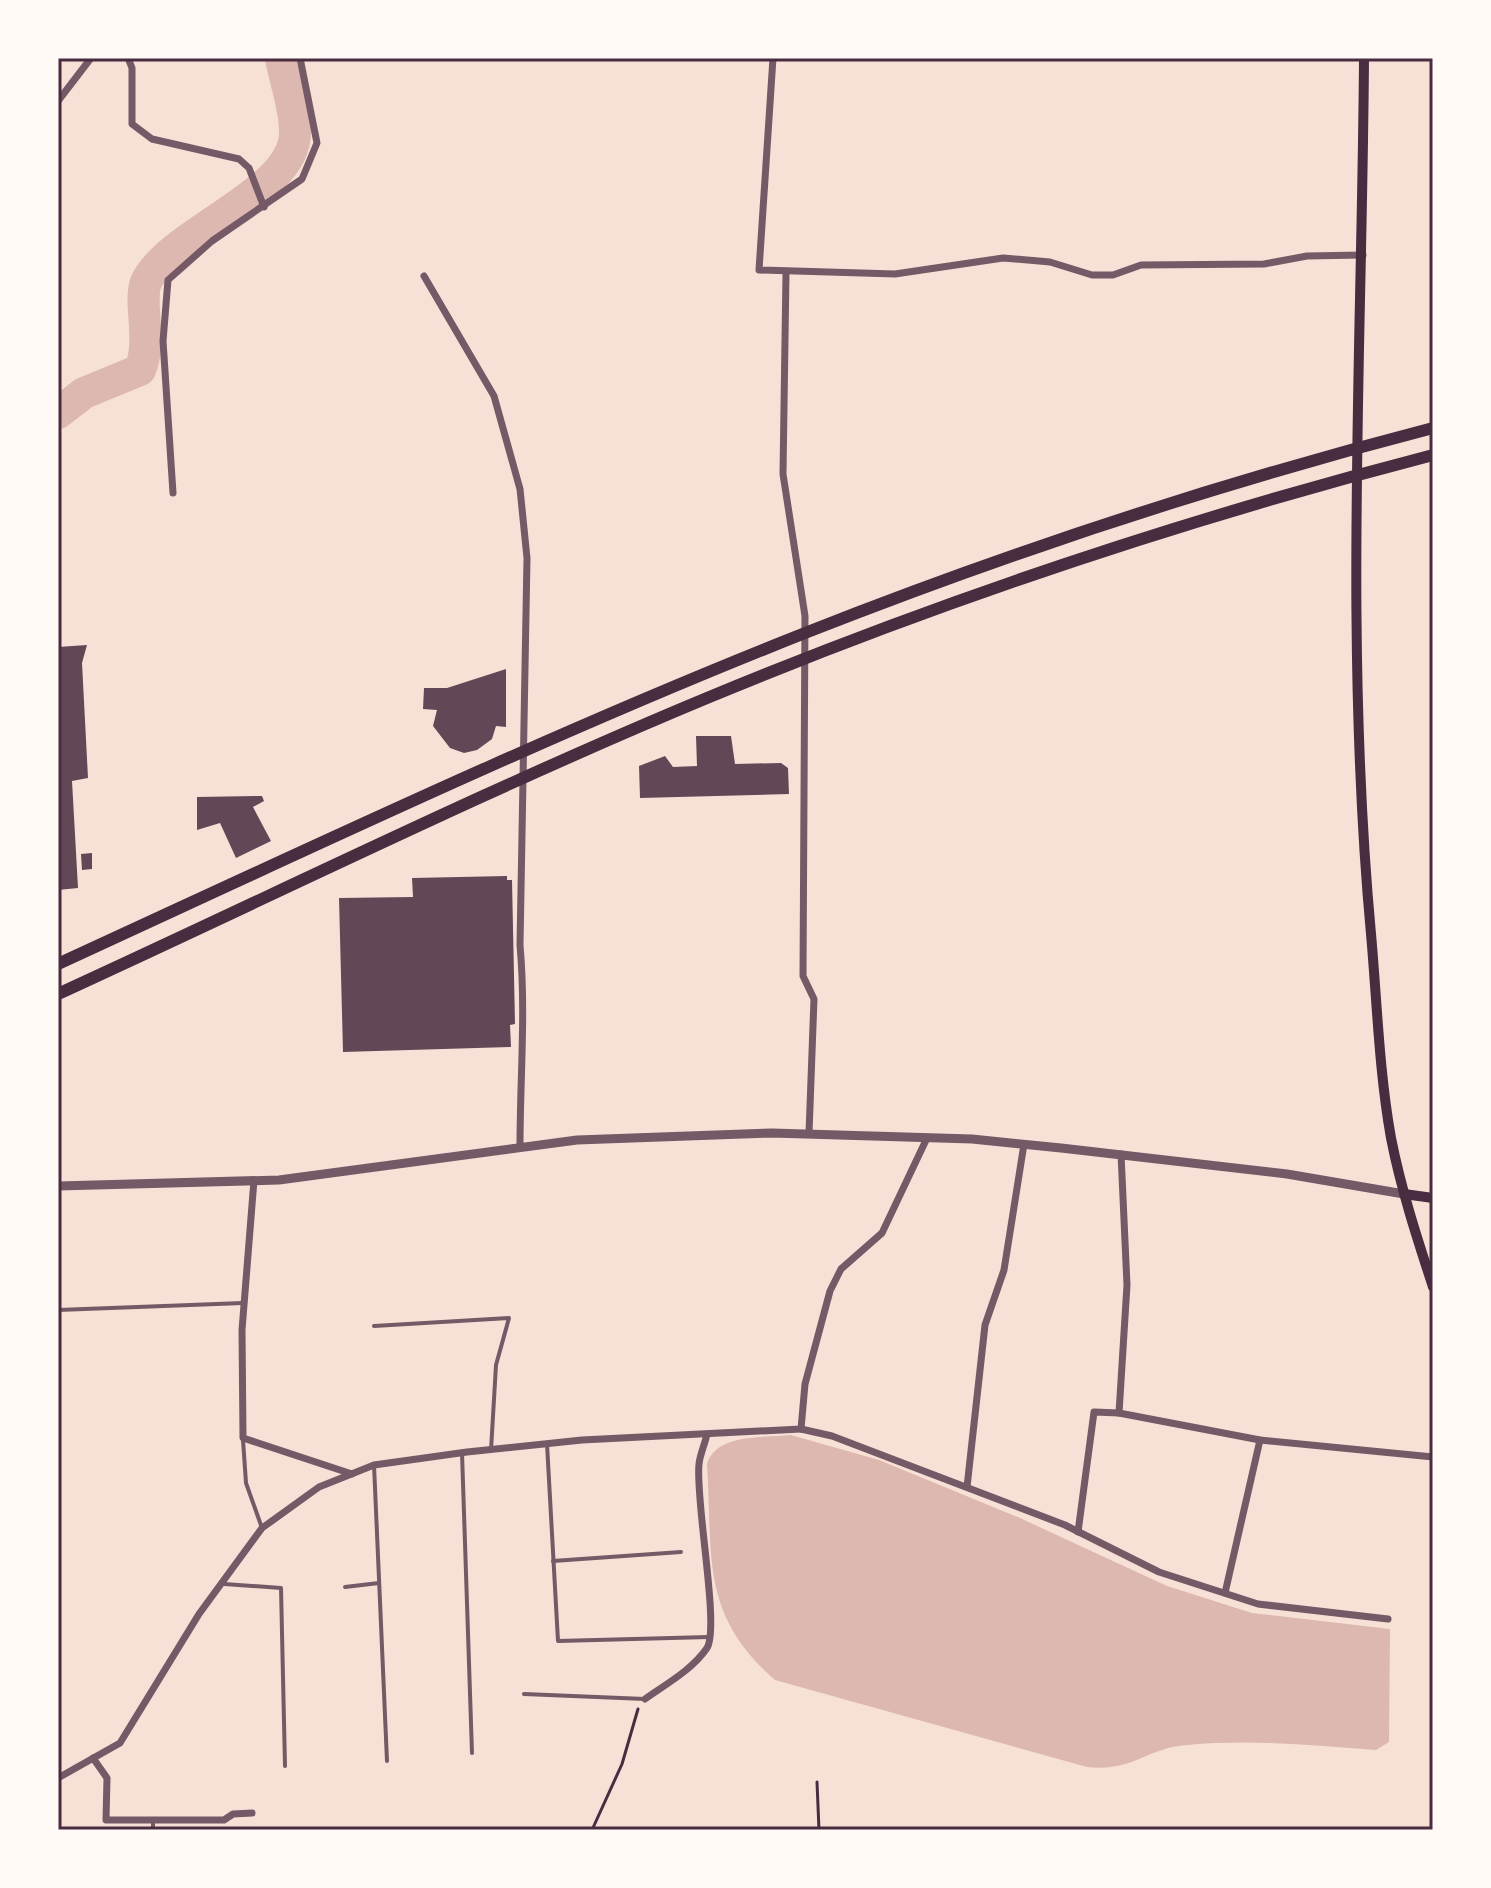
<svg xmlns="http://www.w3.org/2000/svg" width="1491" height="1888" font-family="'IBM Plex Sans',sans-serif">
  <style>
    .water { fill: #dcb8b0 }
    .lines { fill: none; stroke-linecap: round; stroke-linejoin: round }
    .river { stroke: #dcb8b0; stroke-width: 32 }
    .building { fill: #644757 }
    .path { stroke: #4a2c40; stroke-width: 3 }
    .service { stroke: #755966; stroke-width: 4 }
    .minor { stroke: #755966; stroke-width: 7 }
    .tertiary { stroke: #755966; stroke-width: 9 }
    .secondary { stroke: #4a2c40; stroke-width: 10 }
    .trunk { stroke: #4a2c40; stroke-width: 12 }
    .neatline { fill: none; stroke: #4a2c40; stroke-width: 3 }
  </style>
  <rect width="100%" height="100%" fill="#f7e1d7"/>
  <path class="water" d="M791,1435L879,1460L1020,1518L1167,1586L1252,1613L1390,1629L1389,1742L1376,1750C1313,1745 1251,1739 1187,1745C1146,1748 1134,1772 1087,1767L775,1680C699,1614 713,1555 707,1464C716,1433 764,1438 791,1435Z"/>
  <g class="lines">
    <path class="river" d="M58,413L84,393L140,370C153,340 137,299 147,280C175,229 297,192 295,131C295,107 285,81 281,58"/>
  </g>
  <g class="building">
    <path d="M87,645L82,663L88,778L72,781L78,888L58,890V647Z"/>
    <path d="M506,669V727L496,726L492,739L477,750L464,753L450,748L433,726L437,710L423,709L424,688H447Z"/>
    <path d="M696,736H731L735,764L781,763L788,768L789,794L640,798L639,766L665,756L673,767L697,766Z"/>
    <path d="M262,796L264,801L253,807L271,841L236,858L220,823L197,830V797Z"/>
    <path d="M92,853V869L82,870L81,854Z"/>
    <path d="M507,876V880H512L515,1024L510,1025L511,1047L343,1052L339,898L413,897L412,878Z"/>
  </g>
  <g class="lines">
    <g class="path">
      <path d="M817,1782L819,1830"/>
      <path d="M592,1830L622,1764L638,1709"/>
    </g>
    <g class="service">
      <path d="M58,1310L243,1303"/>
      <path d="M374,1326L509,1318L496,1365L491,1450"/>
      <path d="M243,1440L246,1483L262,1528"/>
      <path d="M547,1444L558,1641L709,1637"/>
      <path d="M462,1453L472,1753"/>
      <path d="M374,1465L387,1761"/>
      <path d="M553,1561L681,1552"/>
      <path d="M224,1584L281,1588L285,1766"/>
      <path d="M345,1587L379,1583"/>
      <path d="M524,1694L645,1699"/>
      <path d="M153,1820V1830"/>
    </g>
    <g class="minor">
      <path d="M128,58L132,68V124L152,139L239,159L249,168L264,207"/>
      <path d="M773,58L759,270L895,274L1003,258L1050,262L1092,275H1113L1141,265L1264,264L1307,256L1363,255"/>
      <path d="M58,101L91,58"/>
      <path d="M786,273L783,474L805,616L803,976L814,999L809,1133"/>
      <path d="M424,276L494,396L520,489L527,558L520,945C526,1012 520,1078 520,1146"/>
      <path d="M173,493L163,341L168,280L212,241L302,179L317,143L300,58"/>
      <path d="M1121,1154L1127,1285L1119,1413L1260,1440L1433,1457"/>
      <path d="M254,1180L242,1330L243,1438L352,1474"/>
      <path d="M801,1429L832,1436L1065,1525L1159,1572L1258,1604L1388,1619"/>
      <path d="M967,1487L985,1325L1004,1270L1024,1144"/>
      <path d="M1078,1532L1094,1412L1119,1413"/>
      <path d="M1225,1593L1260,1440"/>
      <path d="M645,1699C666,1684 692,1670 707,1648C720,1627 695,1501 699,1464C700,1454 705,1444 707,1434"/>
      <path d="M93,1758L107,1778L106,1820H224L233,1814L252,1813"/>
      <path d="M58,1778L120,1743L199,1614L262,1528L319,1487L374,1465L467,1452L582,1440L801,1429L805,1384L830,1291L841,1269L882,1233L927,1138"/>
    </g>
    <path class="tertiary" d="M58,1186L279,1180L577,1140L772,1133L972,1139L1061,1148L1287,1174L1404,1194"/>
    <g class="secondary">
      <path d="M1364,58C1362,350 1344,642 1371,934C1377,1001 1379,1071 1391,1138C1401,1189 1417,1238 1433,1287"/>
      <path d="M1404,1194L1433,1198"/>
    </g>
    <g class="trunk">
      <path d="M58,964C306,850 552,733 805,633C1010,552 1220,483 1433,428"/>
      <path d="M58,994C274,895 488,789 707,698C943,600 1186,519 1433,455"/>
    </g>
  </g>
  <rect width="1491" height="1888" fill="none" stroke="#fffaf5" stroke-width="120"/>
  <rect x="60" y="60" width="1371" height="1768" class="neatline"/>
</svg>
